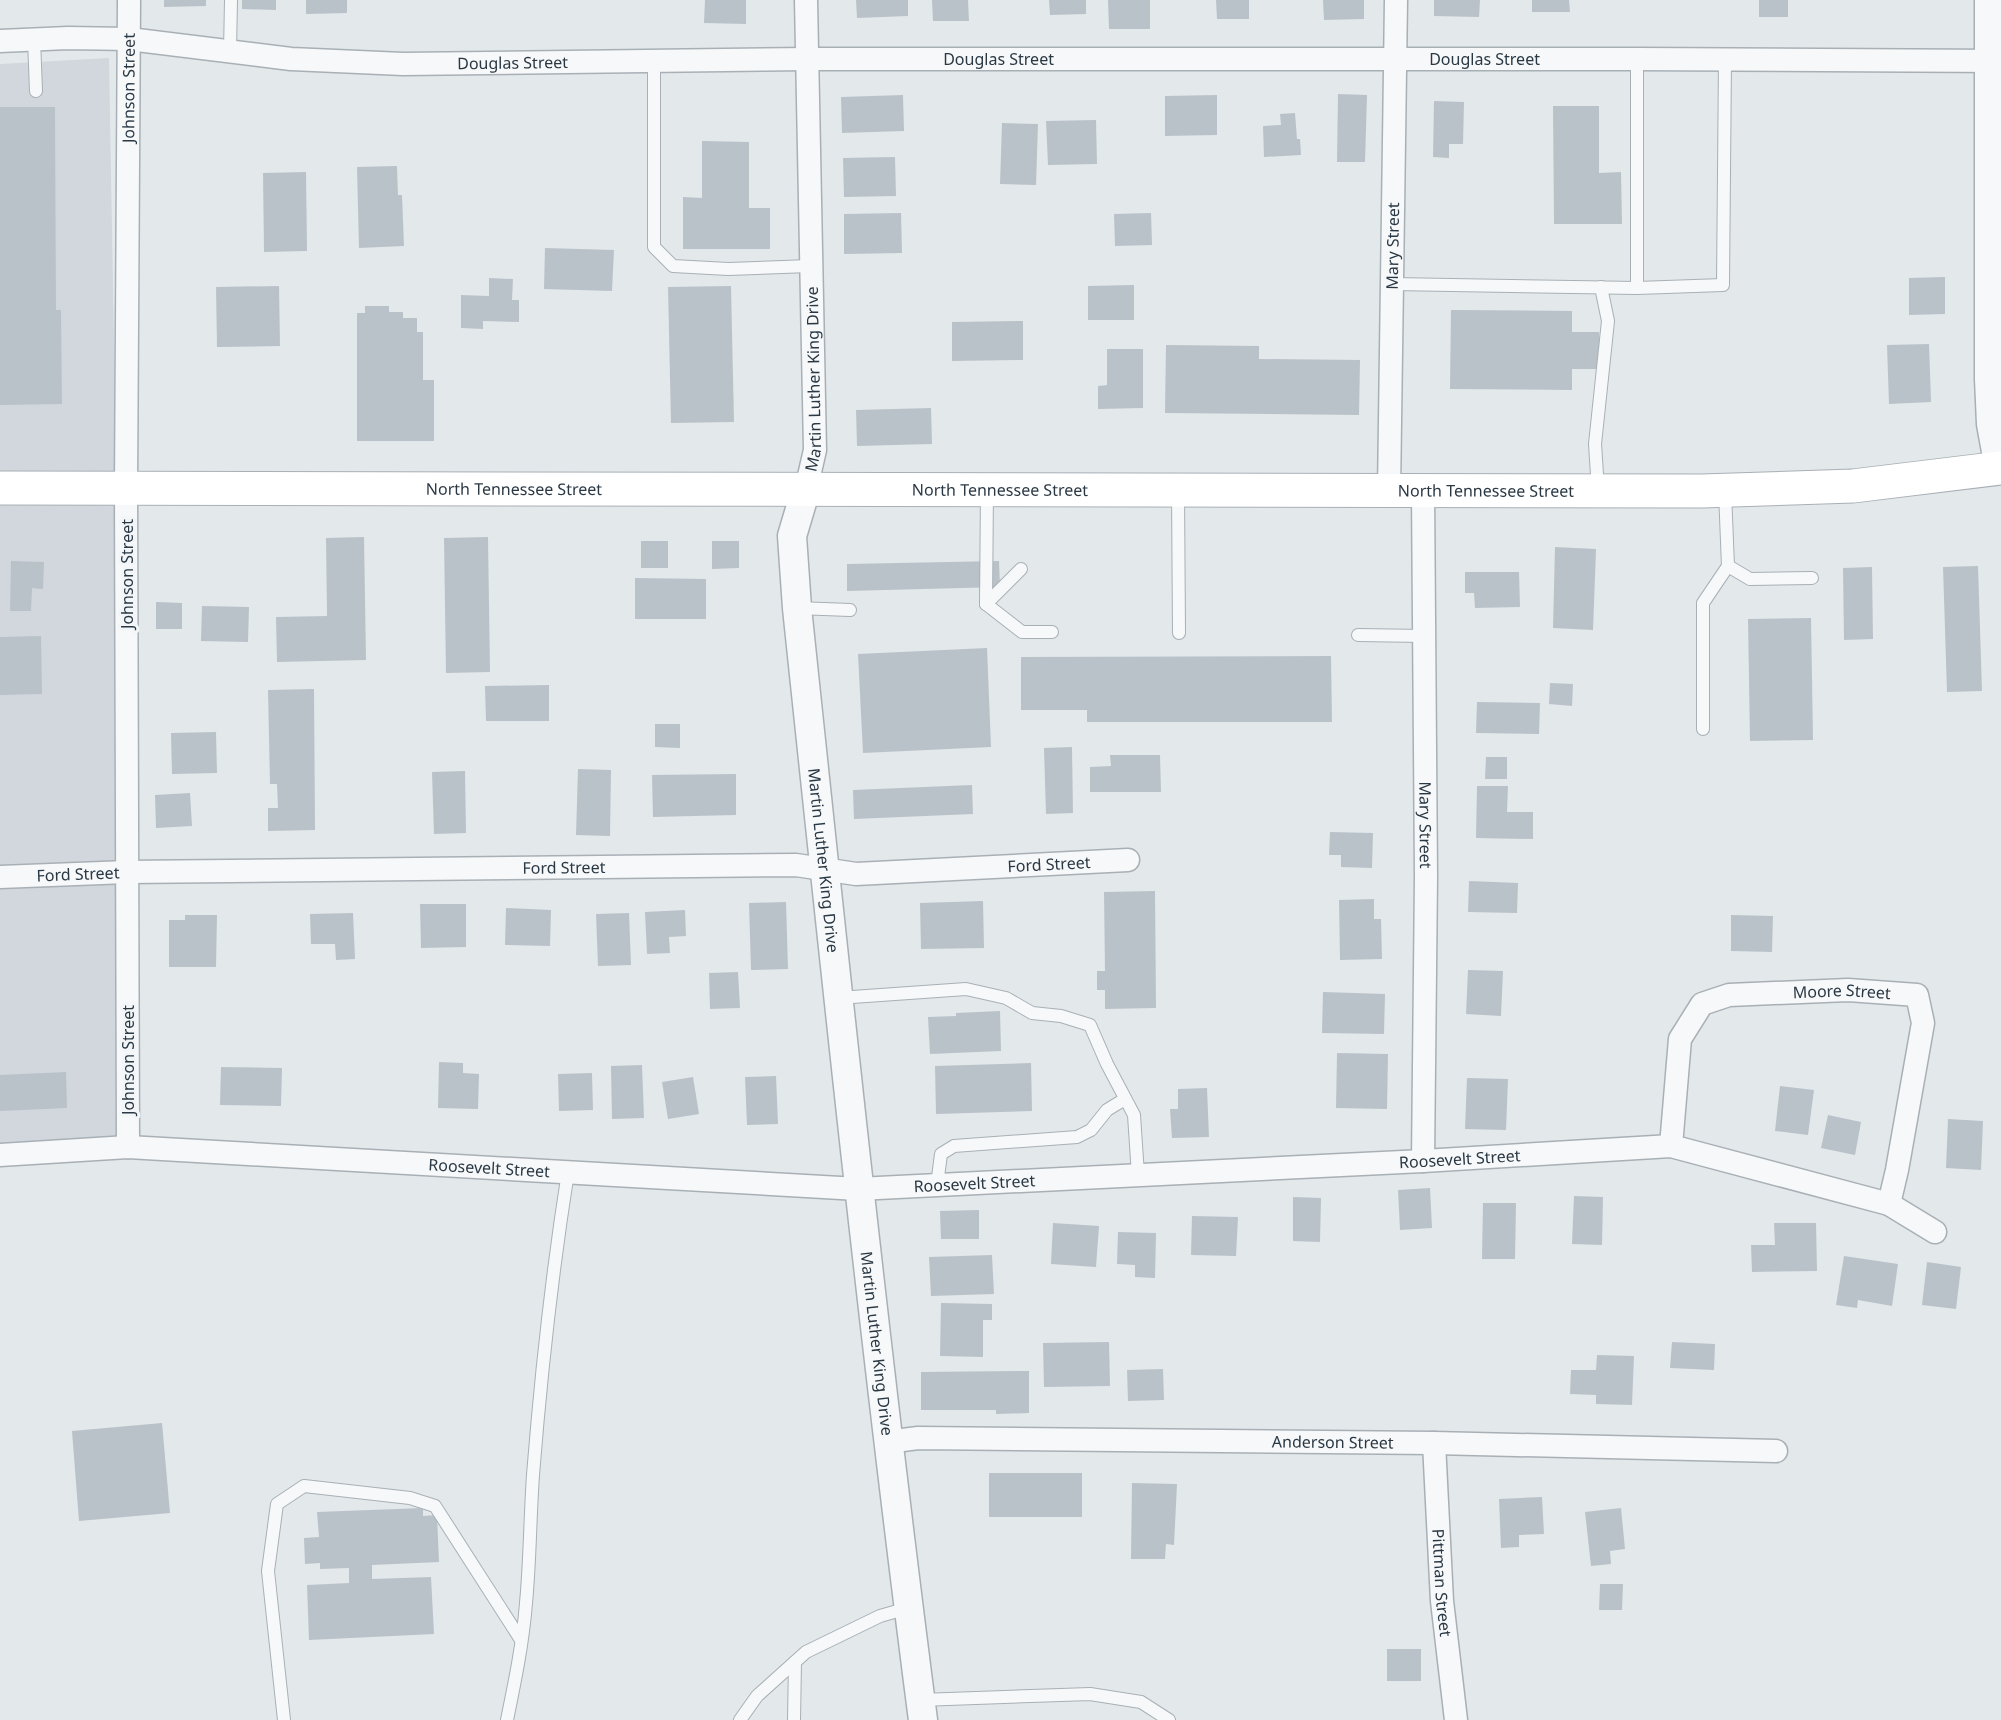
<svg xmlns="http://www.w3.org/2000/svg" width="2001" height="1720" font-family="'Noto Sans',sans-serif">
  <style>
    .built { fill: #d1d7dd }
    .building { fill: #bac2c9 }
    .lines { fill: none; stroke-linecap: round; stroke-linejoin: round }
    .service-casing { stroke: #a8b0b6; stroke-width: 14 }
    .minor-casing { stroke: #a8b0b6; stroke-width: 25 }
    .tertiary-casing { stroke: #a8b0b6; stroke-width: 31 }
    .secondary-casing { stroke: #a8b0b6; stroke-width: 35 }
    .service { stroke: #f6f8f9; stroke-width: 12 }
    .minor { stroke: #f6f8f9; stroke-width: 22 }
    .tertiary { stroke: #f6f8f9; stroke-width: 28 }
    .secondary { stroke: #fff; stroke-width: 33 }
    .labels { text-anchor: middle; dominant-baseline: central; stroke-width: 6; stroke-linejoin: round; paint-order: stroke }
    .street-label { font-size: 16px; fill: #2a3844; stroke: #f3f6f8 }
  </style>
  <rect width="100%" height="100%" fill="#e3e8eb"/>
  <path class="built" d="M109,58L128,1147L0,1155V64Z"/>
  <g class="building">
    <path d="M164,0H206V6L164,7Z"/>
    <path d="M242,0H276V10L242,9Z"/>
    <path d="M306,0H347V13L306,14Z"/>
    <path d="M705,0H746V24L704,23Z"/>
    <path d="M856,0H908V16L857,18Z"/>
    <path d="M932,0H968L969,21H933Z"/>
    <path d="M1049,0H1086V14L1050,15Z"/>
    <path d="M1108,0H1150V29H1109Z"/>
    <path d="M1216,0H1249V19H1217Z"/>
    <path d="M1323,0H1364V19L1324,20Z"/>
    <path d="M1434,0H1480L1479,17L1434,16Z"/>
    <path d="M1532,0H1569L1570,12H1532Z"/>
    <rect x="1759" y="0" width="29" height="17"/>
    <path d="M1338,94L1367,95L1365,162H1337Z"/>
    <path d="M903,95L904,131L842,133L841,97Z"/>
    <path d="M1217,95V135L1165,136V96Z"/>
    <path d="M1434,101L1464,102L1463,144H1449V158L1433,157Z"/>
    <path d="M1553,106H1599V173L1621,172L1622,224H1554Z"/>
    <path d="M0,107H55L56,310H61L62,404L0,405Z"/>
    <path d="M1295,113L1297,139H1300L1301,155L1264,157L1263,126L1281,125L1280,114Z"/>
    <path d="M1096,120L1097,164L1048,165L1046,121Z"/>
    <path d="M1002,123L1038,124L1036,185L1000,184Z"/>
    <path d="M702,141L749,142V208H770V249H683V197L702,198Z"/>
    <path d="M895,157L896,196L844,197L843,158Z"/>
    <path d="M397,166L398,195H402L404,246L359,248L357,167Z"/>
    <path d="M306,172L307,251L264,252L263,173Z"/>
    <path d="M901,213L902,253L844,254V214Z"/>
    <path d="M1151,213L1152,245L1115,246L1114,214Z"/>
    <path d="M545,248L614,250L612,291L544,289Z"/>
    <path d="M1945,277V314L1909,315V278Z"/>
    <path d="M489,278L513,279L512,300H519V322L483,321V329L461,328V295L489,296Z"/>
    <path d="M1134,285V320H1088V286Z"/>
    <path d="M279,286L280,346L217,347L216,287Z"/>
    <path d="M731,286L734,422L671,423L668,287Z"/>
    <path d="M365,306H389V312H403V318H417V332H423V380H434V441H357V313H365Z"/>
    <path d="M1451,310L1572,311V332H1599V369H1572V390L1450,389Z"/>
    <path d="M1023,321V360L952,361V322Z"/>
    <path d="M1929,344L1931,402L1889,404L1887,345Z"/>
    <path d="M1166,345L1259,346V359L1360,360L1359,415L1165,413Z"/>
    <path d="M1107,349H1143V408L1098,409V386L1107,385Z"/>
    <path d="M931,408L932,444L857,446L856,410Z"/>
    <path d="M364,537L366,660L277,662L276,617L327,616L326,538Z"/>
    <path d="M488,537L490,672L446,673L444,538Z"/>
    <rect x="641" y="541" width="27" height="27"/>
    <path d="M712,541H739V568L712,569Z"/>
    <path d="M1555,547L1596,549L1593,630L1553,628Z"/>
    <path d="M11,561L44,562L43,589L32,588L31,611H10Z"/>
    <path d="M999,561L1000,587L847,591V564Z"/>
    <path d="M1978,566L1982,691L1947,692L1943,567Z"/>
    <path d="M1872,567L1873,639L1844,640L1843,568Z"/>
    <path d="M1465,572H1519L1520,607L1475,608L1474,593H1465Z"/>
    <path d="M635,578L706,579V619H635Z"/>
    <path d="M156,602L182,603V629H156Z"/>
    <path d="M202,606L249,607L248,642L201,641Z"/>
    <path d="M1811,618L1813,740L1750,741L1748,619Z"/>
    <path d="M41,636L42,694L0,695V637Z"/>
    <path d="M987,648L991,747L863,753L858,654Z"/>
    <path d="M1331,656L1332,722H1087V710H1021V657Z"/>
    <path d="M1550,683L1573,684L1572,706L1549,704Z"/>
    <path d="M549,685V721H486L485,686Z"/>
    <path d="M314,689L315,830L268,831V808H278L277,784H270L268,690Z"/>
    <path d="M1477,702L1540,703L1539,734L1476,733Z"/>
    <path d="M655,724H680V748L655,747Z"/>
    <path d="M216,732L217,773L172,774L171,733Z"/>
    <path d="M1072,747L1073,813L1046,814L1044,748Z"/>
    <path d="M1110,755H1160L1161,792H1090V767L1111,766Z"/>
    <path d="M1486,757H1507V779H1485Z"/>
    <path d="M578,769L611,770L610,836L576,835Z"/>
    <path d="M465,771L466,833L434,834L432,772Z"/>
    <path d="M736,774V815L653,817L652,775Z"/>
    <path d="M972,785L973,814L854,819L853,790Z"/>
    <path d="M1477,786H1508L1507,812H1533V839L1476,838Z"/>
    <path d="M190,793L192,826L156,828L155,795Z"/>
    <path d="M1330,832L1373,833L1372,868L1341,867V855H1329Z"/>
    <path d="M1469,881L1518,883L1517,913L1468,912Z"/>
    <path d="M1155,891L1156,1008L1105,1009V990H1097V971H1105L1104,892Z"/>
    <path d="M1374,899V919H1381L1382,959L1340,960L1339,900Z"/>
    <path d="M983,901L984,948L921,949L920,903Z"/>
    <path d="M786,902L788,969L751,970L749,903Z"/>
    <path d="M420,904H466V947L421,948Z"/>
    <path d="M506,908L551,910L550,946L505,945Z"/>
    <path d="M685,910L686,936L669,937L670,953L647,954L645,912Z"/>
    <path d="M353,913L355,959L336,960L335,944H311L310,914Z"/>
    <path d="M629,913L631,965L598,966L596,914Z"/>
    <path d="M185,915H217L216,967H169V920H185Z"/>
    <path d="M1731,915L1773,916L1772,952L1731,951Z"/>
    <path d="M1468,970L1503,971L1501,1016L1466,1014Z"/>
    <path d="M738,972L740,1008L710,1009L709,973Z"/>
    <path d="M1323,992L1385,994L1384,1034L1322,1033Z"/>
    <path d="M1000,1011L1001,1051L930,1054L928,1017L956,1016V1013Z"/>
    <path d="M1337,1053L1388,1054L1387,1109L1336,1108Z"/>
    <path d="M439,1062L463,1063V1073L479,1074L478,1109L438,1108Z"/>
    <path d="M1031,1063L1032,1111L936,1114L935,1066Z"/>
    <path d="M642,1065L644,1118L612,1119L611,1066Z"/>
    <path d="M221,1067L282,1068L281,1106L220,1105Z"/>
    <path d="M66,1072L67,1108L0,1111V1075Z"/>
    <path d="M592,1073L593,1110L559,1111L558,1074Z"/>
    <path d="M776,1076L778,1124L747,1125L745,1077Z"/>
    <path d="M693,1077L699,1114L668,1119L662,1082Z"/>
    <path d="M1467,1078L1508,1079L1506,1130L1465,1129Z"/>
    <path d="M1780,1086L1814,1090L1808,1135L1775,1131Z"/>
    <path d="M1207,1088L1209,1137L1172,1138L1170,1109H1178V1089Z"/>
    <path d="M1828,1115L1861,1122L1855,1155L1821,1148Z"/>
    <path d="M1948,1119L1983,1121L1981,1170L1946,1168Z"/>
    <path d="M1430,1188L1432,1228L1400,1230L1398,1190Z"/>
    <path d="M1574,1196L1603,1197L1602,1245L1572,1244Z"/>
    <path d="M1293,1197L1321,1198L1320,1242L1293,1241Z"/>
    <path d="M1483,1203H1516L1515,1259H1482Z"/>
    <path d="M979,1210V1239H941L940,1211Z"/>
    <path d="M1192,1216L1238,1217L1236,1256L1191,1255Z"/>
    <path d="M1053,1223L1099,1226L1096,1267L1051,1264Z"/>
    <path d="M1774,1223H1816L1817,1271L1752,1272L1751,1245H1775Z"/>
    <path d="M1118,1232L1156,1233L1155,1278L1135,1277V1265L1117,1264Z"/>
    <path d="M992,1255L994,1294L931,1296L929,1257Z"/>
    <path d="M1844,1256L1898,1264L1892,1306L1858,1300L1857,1308L1836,1305Z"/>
    <path d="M1927,1262L1961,1267L1956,1309L1922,1305Z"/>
    <path d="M941,1303L992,1304V1320H983V1357L940,1356Z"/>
    <path d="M1109,1342L1110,1386L1044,1387L1043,1343Z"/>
    <path d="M1672,1342L1715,1344L1714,1370L1670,1368Z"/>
    <path d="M1597,1355L1634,1356L1632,1405L1596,1404V1395L1570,1394L1571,1370H1596Z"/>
    <path d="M1163,1369L1164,1400L1128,1401L1127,1370Z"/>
    <path d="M1029,1371V1413L996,1414V1410H921V1372Z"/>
    <path d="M162,1423L170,1513L79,1521L72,1431Z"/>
    <rect x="989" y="1473" width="93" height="44"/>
    <path d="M1132,1483L1177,1484L1174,1545L1166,1544L1165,1559H1131Z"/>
    <path d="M1542,1497L1544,1534L1519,1535V1547L1501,1548L1499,1499Z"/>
    <path d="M423,1508V1516L437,1515L439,1562L372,1565V1579L431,1577L434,1634L309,1640L307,1585L349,1583V1568L320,1569V1563L305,1564L304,1538L319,1537L317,1512Z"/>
    <path d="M1621,1508L1625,1549L1610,1551L1611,1564L1591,1566L1585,1512Z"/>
    <path d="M1600,1584H1623L1622,1610H1599Z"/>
    <rect x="1387" y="1649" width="34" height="32"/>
  </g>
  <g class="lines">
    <g class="service-casing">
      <g id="service">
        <path d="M34,39L36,91"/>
        <path d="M230,52L231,0"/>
        <path d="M654,62V247L673,266L728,269L810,266"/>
        <path d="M1392,284L1637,288L1723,285L1725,59"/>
        <path d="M1637,288V59"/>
        <path d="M1598,490L1595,444L1608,321L1601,287"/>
        <path d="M1178,491L1179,633"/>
        <path d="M1728,566L1750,579L1812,578"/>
        <path d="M986,604L987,491"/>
        <path d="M986,604L1022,632H1052"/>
        <path d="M986,604L1021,569"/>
        <path d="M797,608L850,610"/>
        <path d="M1358,635L1424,636"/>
        <path d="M1703,729V603L1728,566L1725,492"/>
        <path d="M838,998L966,989L1006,998L1032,1013L1061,1016L1090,1025L1107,1064L1134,1115L1138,1175"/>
        <path d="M937,1185L941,1154L954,1146L1077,1137L1091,1130L1107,1110L1125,1099"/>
        <path d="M920,1700L1090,1694L1141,1702L1169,1720"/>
        <path d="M284,1720L268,1571L277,1504L304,1486L410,1498L435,1506L521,1640"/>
        <path d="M507,1720C515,1681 523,1642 526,1603C530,1561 530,1518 533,1475C541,1374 552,1273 568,1172"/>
        <path d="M740,1720L757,1696L806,1652L880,1616L908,1608"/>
        <path d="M794,1720L795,1662"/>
      </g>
    </g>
    <g class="minor-casing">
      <g id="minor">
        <path id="s1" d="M0,41L68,38L129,39L291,59L403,64L807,59H1637L2001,61"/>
        <path id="s2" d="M806,489L815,450L806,0"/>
        <path id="s3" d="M1423,491L1426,877L1423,1161"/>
        <path id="s4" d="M1389,492L1396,0"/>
        <path id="s5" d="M0,877L127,872L796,865L856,874L1128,860"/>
        <path id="s6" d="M1671,1146L1680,1039L1702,1004L1729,995L1848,990L1917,995L1923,1023L1897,1170L1889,1204"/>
        <path id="s7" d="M128,1147L126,488L129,0"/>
        <path id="s8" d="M0,1155L128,1147L858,1189L1423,1161L1671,1146L1889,1204L1935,1232"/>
        <path id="s9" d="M887,1442L918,1438L1434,1443L1776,1451"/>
        <path id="s10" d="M1434,1443L1442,1601L1456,1720"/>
      </g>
    </g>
    <g class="tertiary-casing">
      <g id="tertiary">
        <path d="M1989,0V379L1991,424L1999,468"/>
        <path id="s11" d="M806,489L792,536L797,608C836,979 875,1350 923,1720"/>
      </g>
    </g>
    <g class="secondary-casing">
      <g id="secondary">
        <path id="s12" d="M0,488L1702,491L1853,486L2001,468"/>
      </g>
    </g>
    <use href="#service" class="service"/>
    <use href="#minor" class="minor"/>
    <use href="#tertiary" class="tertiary"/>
    <use href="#secondary" class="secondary"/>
  </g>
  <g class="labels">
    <g class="street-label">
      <text stroke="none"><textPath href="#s1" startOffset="1000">Douglas Street</textPath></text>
      <text stroke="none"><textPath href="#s1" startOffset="1486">Douglas Street</textPath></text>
      <text stroke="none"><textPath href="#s1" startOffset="514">Douglas Street</textPath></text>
      <text stroke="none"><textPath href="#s7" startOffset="1059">Johnson Street</textPath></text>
      <text stroke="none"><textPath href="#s4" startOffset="246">Mary Street</textPath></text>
      <text stroke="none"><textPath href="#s2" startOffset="111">Martin Luther King Drive</textPath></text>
      <text stroke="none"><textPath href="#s12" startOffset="514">North Tennessee Street</textPath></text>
      <text stroke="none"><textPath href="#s12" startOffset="1000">North Tennessee Street</textPath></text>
      <text stroke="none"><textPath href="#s12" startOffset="1486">North Tennessee Street</textPath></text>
      <text transform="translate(127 574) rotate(-90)">Johnson Street</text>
      <text stroke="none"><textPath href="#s3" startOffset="334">Mary Street</textPath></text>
      <text stroke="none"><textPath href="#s11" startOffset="375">Martin Luther King Drive</textPath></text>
      <text stroke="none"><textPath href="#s5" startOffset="1050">Ford Street</textPath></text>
      <text stroke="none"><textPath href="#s5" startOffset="564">Ford Street</textPath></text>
      <text stroke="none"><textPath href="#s5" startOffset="78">Ford Street</textPath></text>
      <text stroke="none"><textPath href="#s6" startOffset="290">Moore Street</textPath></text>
      <text transform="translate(128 1060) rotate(-90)">Johnson Street</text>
      <text stroke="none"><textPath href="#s8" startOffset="1462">Roosevelt Street</textPath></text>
      <text stroke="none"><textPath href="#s8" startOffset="490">Roosevelt Street</textPath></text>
      <text stroke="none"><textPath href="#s8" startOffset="976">Roosevelt Street</textPath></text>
      <text stroke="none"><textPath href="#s11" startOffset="861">Martin Luther King Drive</textPath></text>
      <text stroke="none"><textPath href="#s9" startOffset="446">Anderson Street</textPath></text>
      <text stroke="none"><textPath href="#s10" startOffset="140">Pittman Street</textPath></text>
    </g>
  </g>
</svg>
